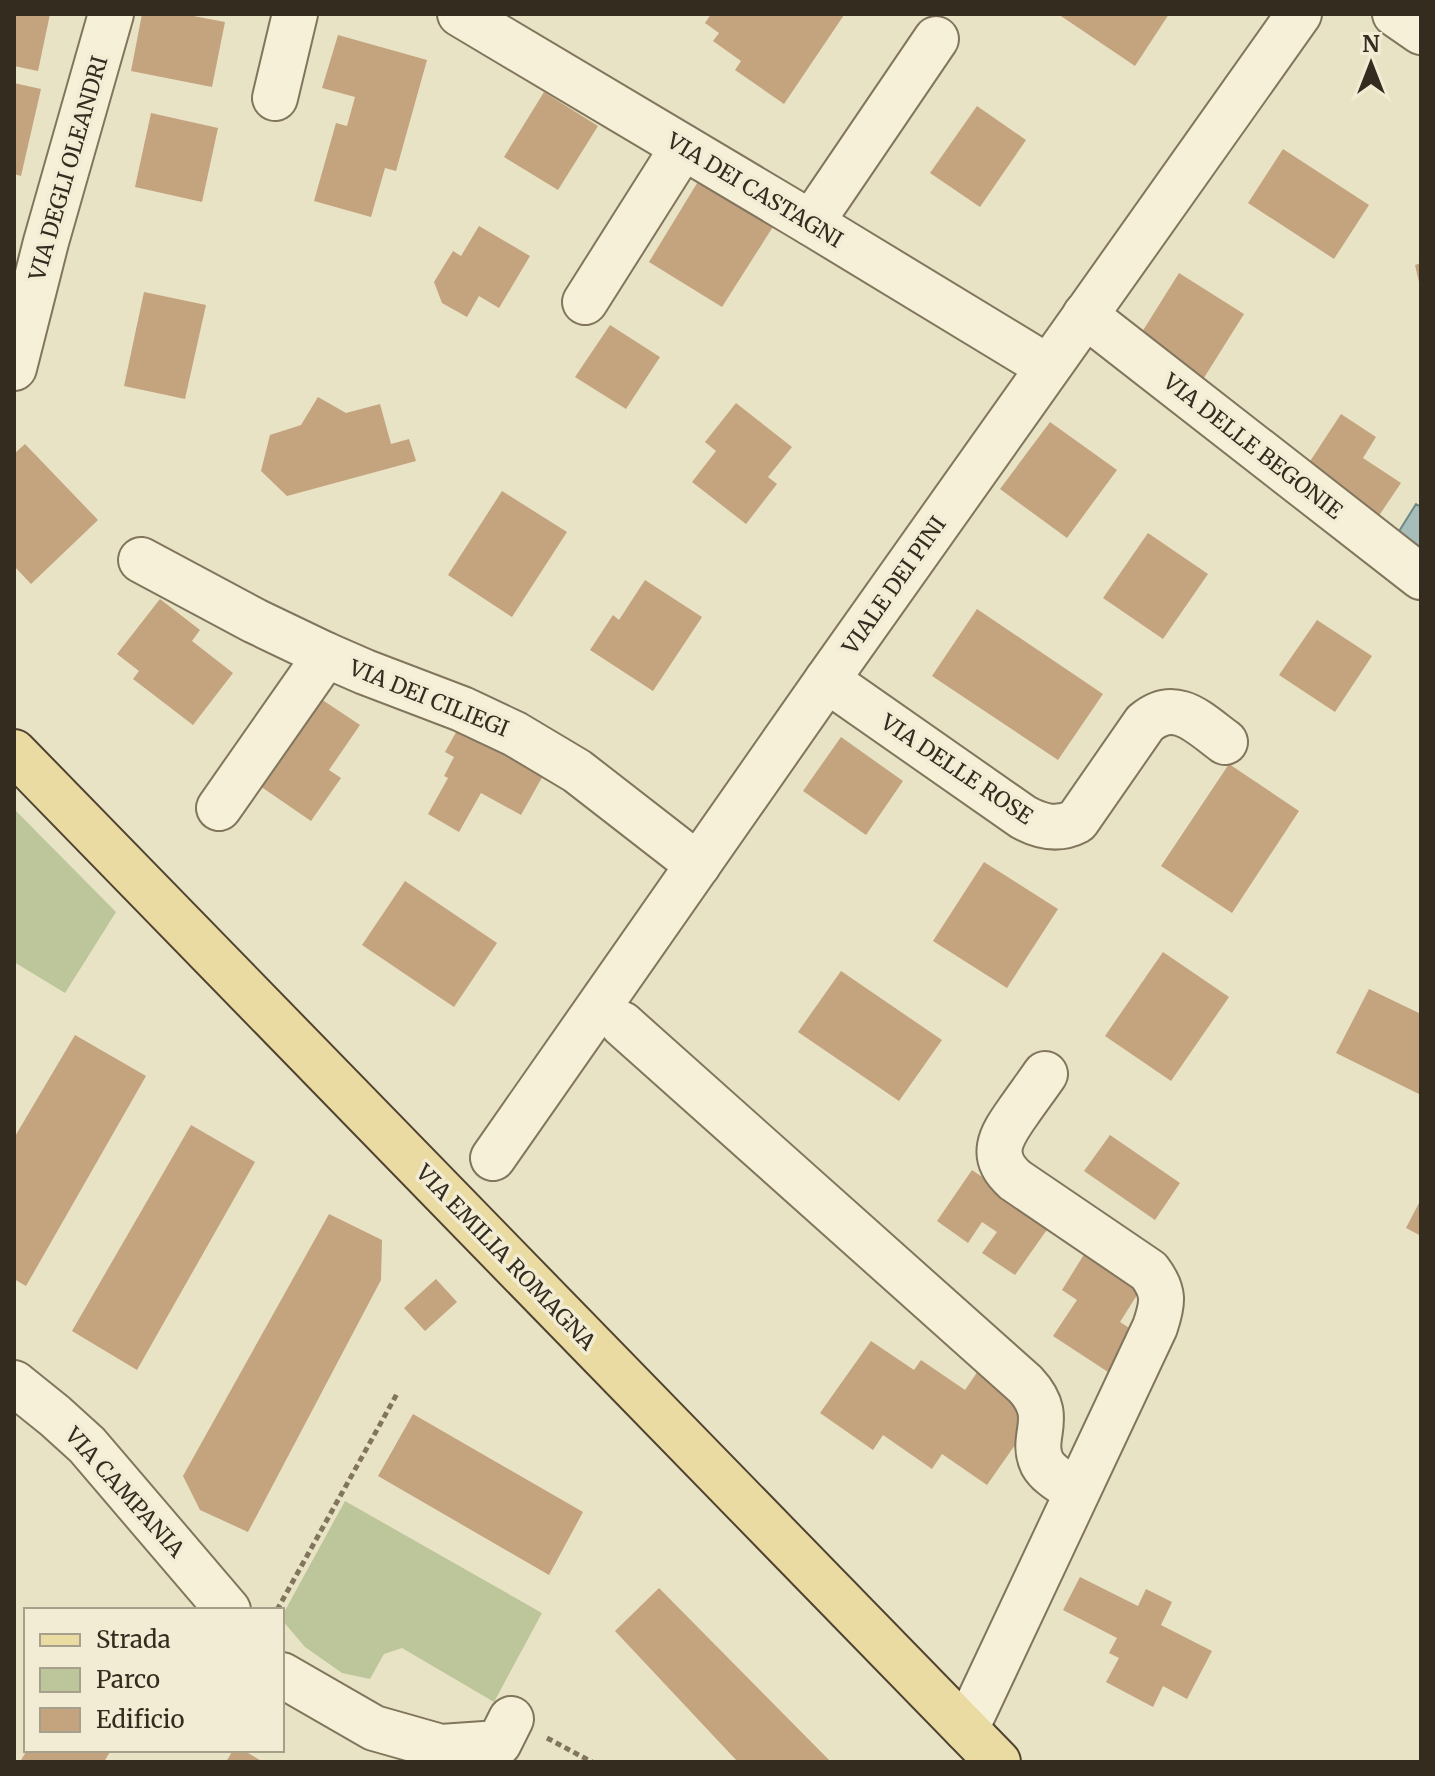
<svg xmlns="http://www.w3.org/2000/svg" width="1435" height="1776" font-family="Merriweather,serif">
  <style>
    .green { fill: #bcc69a }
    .water { fill: #a6bdb9; stroke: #6e8a87; stroke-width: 2 }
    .building { fill: #c4a37f }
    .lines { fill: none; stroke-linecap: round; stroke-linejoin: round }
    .minor-casing { stroke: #82755d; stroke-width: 48 }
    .major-casing { stroke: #514331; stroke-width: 48 }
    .path { stroke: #82755d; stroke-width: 5; stroke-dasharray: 6 4; stroke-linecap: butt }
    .minor { stroke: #f5f0d7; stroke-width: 44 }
    .major { stroke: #e9dba1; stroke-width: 44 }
    .labels { text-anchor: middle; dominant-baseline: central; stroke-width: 7; stroke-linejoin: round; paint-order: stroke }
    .street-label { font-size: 22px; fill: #342c1f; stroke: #f2ecd4 }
  </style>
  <rect width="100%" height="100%" fill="#e9e3c5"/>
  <g class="green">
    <path d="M14,809L116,912L65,993L14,962Z"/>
    <path d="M345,1501L542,1613L494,1702L402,1648L384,1654L370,1679L342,1673L305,1647L282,1620V1616Z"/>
  </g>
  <path class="water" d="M1416,504L1421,507V550L1393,541Z"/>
  <g class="building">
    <path d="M14,14H50L38,71L14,66Z"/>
    <path d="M142,14H183L225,22L212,87L131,71Z"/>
    <path d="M711,14H842L844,15L784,104L735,70L741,61L713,41L719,33L705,23Z"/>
    <path d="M1058,14H1169L1135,66Z"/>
    <path d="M338,35L427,60L396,171L385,168L371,217L314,201L336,123L347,126L355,97L322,88Z"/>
    <path d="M14,83L41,89L21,176L14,174Z"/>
    <path d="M544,92L598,126L558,190L504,157Z"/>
    <path d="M977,106L1026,140L980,207L930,173Z"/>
    <path d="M151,113L218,128L202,202L135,187Z"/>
    <path d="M1283,149L1369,205L1334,259L1248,203Z"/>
    <path d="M702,175L776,222L722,307L649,262Z"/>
    <path d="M479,226L530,256L499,308L479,296L467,317L442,303L434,282L453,251L461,256Z"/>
    <path d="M1421,263V286H1420L1415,265Z"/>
    <path d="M1179,273L1244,314L1202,381L1137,340Z"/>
    <path d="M144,292L206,305L185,399L124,386Z"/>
    <path d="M610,325L660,357L626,409L575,377Z"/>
    <path d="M318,397L346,413L380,404L391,444L409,439L416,461L287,496L261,471L270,435L301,425Z"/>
    <path d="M736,403L792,447L768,477L777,484L746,524L692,482L716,451L705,442Z"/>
    <path d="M1341,414L1376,437L1363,458L1401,483L1376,520L1303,472Z"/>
    <path d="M1050,422L1117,470L1067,538L1000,489Z"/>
    <path d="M25,444L98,520L31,584L14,566V454Z"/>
    <path d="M502,491L567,532L512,617L448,575Z"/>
    <path d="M1148,533L1208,574L1163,639L1103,598Z"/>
    <path d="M645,580L702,617L653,691L590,650L613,615L619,620Z"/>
    <path d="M160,599L200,630L192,641L233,673L193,725L133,679L139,671L117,654Z"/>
    <path d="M977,609L1103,694L1058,760L932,676Z"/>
    <path d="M1317,620L1372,656L1335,712L1279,675Z"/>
    <path d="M309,691L360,725L329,770L341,778L311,821L257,784Z"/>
    <path d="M464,718L549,765L521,815L481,793L459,832L428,814L448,778L444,776L454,757L445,752Z"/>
    <path d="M841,737L903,781L866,835L803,791Z"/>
    <path d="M1229,764L1299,811L1232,913L1161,866Z"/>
    <path d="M984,862L1058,909L1007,988L933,941Z"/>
    <path d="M405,881L497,943L454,1007L362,945Z"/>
    <path d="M1163,952L1229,997L1171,1081L1105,1036Z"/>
    <path d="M841,971L942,1040L899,1101L798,1032Z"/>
    <path d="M1369,989L1421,1014V1095L1336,1053Z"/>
    <path d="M75,1035L146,1076L26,1286L14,1279V1138Z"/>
    <path d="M191,1125L255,1162L137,1370L72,1331Z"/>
    <path d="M1110,1135L1180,1183L1155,1220L1084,1171Z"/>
    <path d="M972,1170L1051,1224L1015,1275L982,1253L997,1232L982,1222L968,1243L937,1221Z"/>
    <path d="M1421,1199V1236L1406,1228Z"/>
    <path d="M329,1214L382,1240L381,1280L248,1532L200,1510L183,1476Z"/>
    <path d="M1088,1248L1144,1284L1120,1322L1134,1331L1108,1372L1053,1336L1077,1300L1062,1290Z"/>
    <path d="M436,1279L457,1302L425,1331L404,1308Z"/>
    <path d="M871,1341L914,1370L921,1360L965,1390L978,1371L1038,1412L987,1485L942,1454L932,1469L883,1435L873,1450L820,1413Z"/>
    <path d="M413,1414L583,1512L549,1575L378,1476Z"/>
    <path d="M1080,1577L1138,1606L1146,1589L1172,1602L1161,1625L1212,1651L1187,1699L1163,1686L1153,1707L1106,1682L1119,1658L1109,1653L1117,1638L1063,1610Z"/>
    <path d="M659,1588L831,1762H738L615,1631Z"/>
    <path d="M27,1750H111L104,1762H20Z"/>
    <path d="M233,1750H243L263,1762H226Z"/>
  </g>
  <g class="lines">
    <g class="minor-casing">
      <g id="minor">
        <path d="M460,14L811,223L1048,367"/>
        <path d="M1395,14L1421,32"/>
        <path d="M275,98L295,14"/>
        <path d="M811,223L936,39"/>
        <path d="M585,302L683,147"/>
        <path d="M1085,315L1421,577"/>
        <path d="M14,368L46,242L111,14"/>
        <path d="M141,560L255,621L326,655L365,672L462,709L515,734L577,771L698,865"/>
        <path d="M827,680L1023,817C1041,827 1058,831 1077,821L1145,723C1176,697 1199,723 1225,742"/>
        <path d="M219,808L326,655"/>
        <path d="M622,1024L1025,1384C1057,1418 1029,1435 1042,1463C1049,1476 1066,1484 1077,1492"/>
        <path d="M493,1158L827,680L1299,14"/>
        <path d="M14,1383L55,1416L87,1445L228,1610"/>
        <path d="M282,1675L374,1728L441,1747L499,1743L511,1719"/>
        <path d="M966,1729L1155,1327C1163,1303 1165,1292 1149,1271L1015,1180C988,1156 1001,1136 1018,1112C1027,1099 1036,1087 1045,1074"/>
      </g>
    </g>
    <g class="major-casing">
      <path id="major" d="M14,752L998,1762"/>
    </g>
    <g class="path">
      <path d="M277,1610L398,1392"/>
      <path d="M547,1738L592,1762"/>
    </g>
    <use href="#minor" class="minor"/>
    <use href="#major" class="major"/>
  </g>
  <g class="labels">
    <g class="street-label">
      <text transform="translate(68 168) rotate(-74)">VIA DEGLI OLEANDRI</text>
      <text transform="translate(755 190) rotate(31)">VIA DEI CASTAGNI</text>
      <text transform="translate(1253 446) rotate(38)">VIA DELLE BEGONIE</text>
      <text transform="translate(894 585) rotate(-55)">VIALE DEI PINI</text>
      <text transform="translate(429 698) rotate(22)">VIA DEI CILIEGI</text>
      <text transform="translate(957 769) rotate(34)">VIA DELLE ROSE</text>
      <text transform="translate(506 1257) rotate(46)">VIA EMILIA ROMAGNA</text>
      <text transform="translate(125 1492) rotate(48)">VIA CAMPANIA</text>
    </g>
  </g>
  <rect width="1435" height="1776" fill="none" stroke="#342c1f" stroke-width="32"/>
  <rect x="24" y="1608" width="260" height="144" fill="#f2ecd4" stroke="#a69f8c" stroke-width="2"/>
  <rect x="40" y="1634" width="40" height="12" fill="#e9dba1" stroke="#a69f8c" stroke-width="2"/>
  <text x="96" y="1648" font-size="24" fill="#342c1f">Strada</text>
  <rect x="40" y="1668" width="40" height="24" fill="#bcc69a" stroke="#a69f8c" stroke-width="2"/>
  <text x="96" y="1688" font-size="24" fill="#342c1f">Parco</text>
  <rect x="40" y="1708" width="40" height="24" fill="#c4a37f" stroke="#a69f8c" stroke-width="2"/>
  <text x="96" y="1728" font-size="24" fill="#342c1f">Edificio</text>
  <g transform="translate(1371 64)" stroke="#f2ecd4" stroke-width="6" paint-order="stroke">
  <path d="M0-6L14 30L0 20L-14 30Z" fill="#342c1f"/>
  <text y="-12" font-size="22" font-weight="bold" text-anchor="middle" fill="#342c1f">N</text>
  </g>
</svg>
